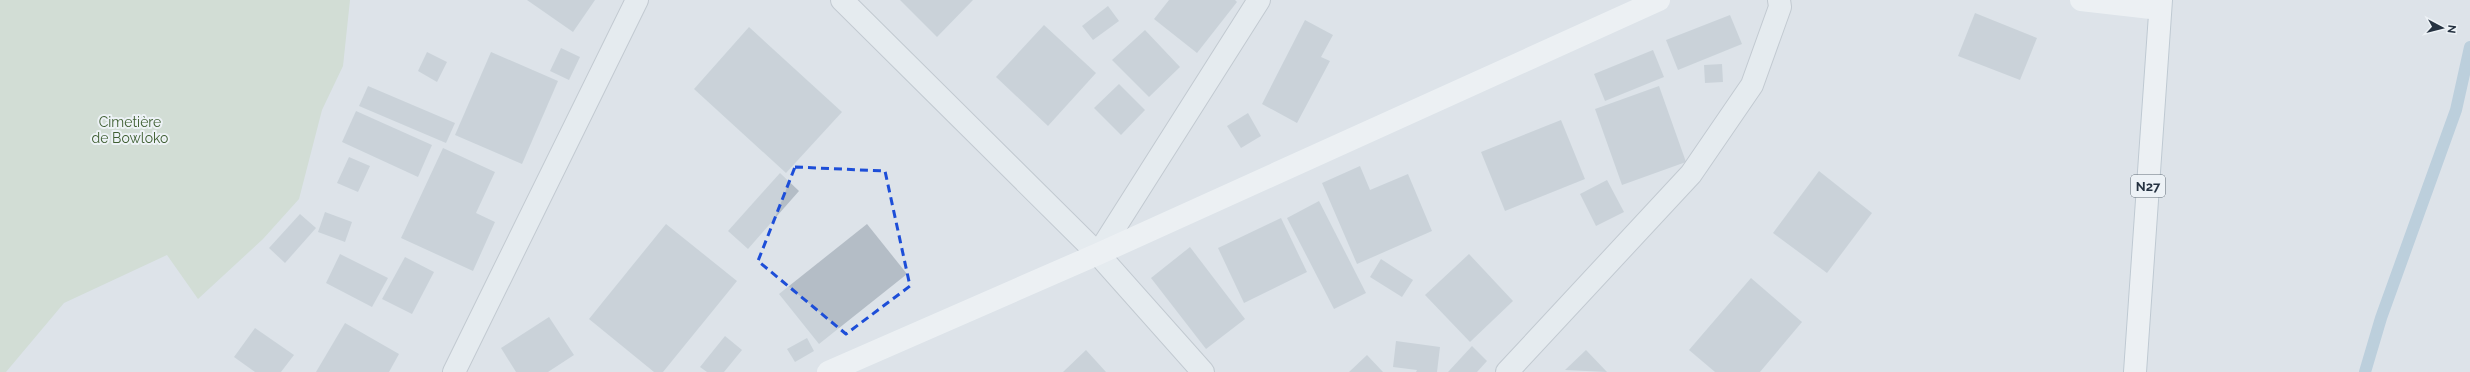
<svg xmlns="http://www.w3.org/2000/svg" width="2470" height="372" font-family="Raleway,sans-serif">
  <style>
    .green { fill: #c5d4bd }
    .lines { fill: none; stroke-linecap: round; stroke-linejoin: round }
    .stream { stroke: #94b5cd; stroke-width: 12 }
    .building { fill: #b4bdc6 }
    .street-casing { stroke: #a2aab3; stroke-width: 24 }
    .primary-casing { stroke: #9ba9b6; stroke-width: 24 }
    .street { stroke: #f0f3f7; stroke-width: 22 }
    .secondary { stroke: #fff; stroke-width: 22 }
    .primary { stroke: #fff; stroke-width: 22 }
    .marked { fill: none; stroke: #1d4ed8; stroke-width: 3; stroke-dasharray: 8 5; stroke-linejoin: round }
    .labels { text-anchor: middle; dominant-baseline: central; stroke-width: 4; stroke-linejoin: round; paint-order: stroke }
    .shield { fill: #edf2f6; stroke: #616c77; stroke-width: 1 }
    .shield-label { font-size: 13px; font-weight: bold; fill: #253241 }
    .park-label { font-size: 14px; fill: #3e5e31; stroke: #edf2f6 }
  </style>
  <rect width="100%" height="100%" fill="#dde3e9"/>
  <path class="green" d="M0,0H350L343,66L322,110L299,199L263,239L198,299L167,255L64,303L6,372H0Z"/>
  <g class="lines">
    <path class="stream" d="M2365,372L2381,318L2456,110L2470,47"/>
  </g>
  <g class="building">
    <path d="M527,0H595L573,32Z"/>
    <path d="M900,0H973L937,37Z"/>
    <path d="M1169,0H1235L1237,2L1197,53L1154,19Z"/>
    <path d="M1108,6L1119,21L1093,40L1082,26Z"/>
    <path d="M1975,13L2037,38L2020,80L1958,56Z"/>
    <path d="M1730,15L1742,44L1678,70L1666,40Z"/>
    <path d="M1305,20L1333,35L1321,57L1330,61L1297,123L1262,104Z"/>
    <path d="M1044,25L1096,73L1048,126L996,77Z"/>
    <path d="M749,27L842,112L786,173L694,89Z"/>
    <path d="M1145,30L1180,67L1149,97L1112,60Z"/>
    <path d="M561,48L580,57L569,80L550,71Z"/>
    <path d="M1653,50L1664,77L1605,101L1594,74Z"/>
    <path d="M427,52L447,62L437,82L418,71Z"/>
    <path d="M491,52L558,81L522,164L455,135Z"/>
    <path d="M1722,64L1723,82L1705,83L1704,65Z"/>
    <path d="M1119,84L1145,110L1121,135L1094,108Z"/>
    <path d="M368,86L455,123L446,143L359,106Z"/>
    <path d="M1659,86L1686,162L1622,185L1595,109Z"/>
    <path d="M356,111L432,145L418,177L342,142Z"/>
    <path d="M1248,113L1261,136L1241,148L1227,126Z"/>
    <path d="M1561,120L1585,179L1505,211L1481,152Z"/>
    <path d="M443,148L495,172L476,213L495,222L473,271L401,238Z"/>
    <path d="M349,157L370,166L358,192L337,183Z"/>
    <path d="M1360,166L1370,190L1408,174L1432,231L1357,264L1322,183Z"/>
    <path d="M1819,171L1872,213L1827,273L1773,233Z"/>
    <path d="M780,173L799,191L748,249L728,231Z"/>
    <path d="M1607,180L1624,212L1596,226L1580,194Z"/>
    <path d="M1319,201L1366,293L1334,309L1287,218Z"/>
    <path d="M325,212L352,222L345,242L318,232Z"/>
    <path d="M300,214L316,228L285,263L269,248Z"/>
    <path d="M1281,218L1307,272L1244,303L1218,248Z"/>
    <path d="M666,224L737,281L663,372H654L589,319Z"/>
    <path d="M867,224L907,274L819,344L779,294Z"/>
    <path d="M1190,247L1245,319L1206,349L1151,278Z"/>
    <path d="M340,254L388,278L372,307L326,283Z"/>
    <path d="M1469,254L1513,301L1470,342L1425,295Z"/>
    <path d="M405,257L434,272L412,314L382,299Z"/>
    <path d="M1381,259L1413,280L1402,297L1370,277Z"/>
    <path d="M1751,278L1802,322L1760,372H1715L1689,350Z"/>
    <path d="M549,317L574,355L548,372H516L501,348Z"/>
    <path d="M345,323L399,354L389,372H316Z"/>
    <path d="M255,328L294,355L281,372H255L234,357Z"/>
    <path d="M725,336L742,350L724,372H707L700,367Z"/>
    <path d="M807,338L814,351L795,362L787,349Z"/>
    <path d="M1396,341L1440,347L1437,372H1416L1417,370L1393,367Z"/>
    <path d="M1472,346L1487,361L1477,372H1448Z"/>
    <path d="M1086,350L1106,372H1063Z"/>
    <path d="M1586,350L1607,372L1565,370Z"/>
    <path d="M1367,355L1383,372H1349Z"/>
  </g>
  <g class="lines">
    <g class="street-casing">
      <g id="street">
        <path d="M842,0L1098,254L1203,372"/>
        <path d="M1098,254L1259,0"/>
        <path d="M454,372L637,0"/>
        <path d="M1507,372L1691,174L1752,85L1780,7L1779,0"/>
      </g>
    </g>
    <g class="primary-casing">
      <path id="primary" d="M2135,372L2161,0"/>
    </g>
    <use href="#street" class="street"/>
    <g class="secondary">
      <path d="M2081,0L2160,9"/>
      <path d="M828,372L1098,254L1659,0"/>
    </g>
    <use href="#primary" class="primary"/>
  </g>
  <path d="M0 0H2470V372H0ZM795,167L885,171L910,286L846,334L758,261Z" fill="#dde3e9" fill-opacity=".55" fill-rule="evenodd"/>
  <path class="marked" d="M795,167L885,171L910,286L846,334L758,261Z"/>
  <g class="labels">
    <rect class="shield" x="2131" y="175" width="34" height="22" rx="3"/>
    <g class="shield-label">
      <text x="2148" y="186">N27</text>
    </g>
    <g class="park-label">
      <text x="130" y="122">Cimetière<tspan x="130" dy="16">de Bowloko</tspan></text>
    </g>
  </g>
  <g transform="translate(2442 28) rotate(97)" stroke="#edf2f6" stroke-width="3" paint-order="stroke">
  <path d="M0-3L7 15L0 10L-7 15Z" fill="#253241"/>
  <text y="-6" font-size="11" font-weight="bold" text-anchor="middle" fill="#253241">N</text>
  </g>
</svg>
